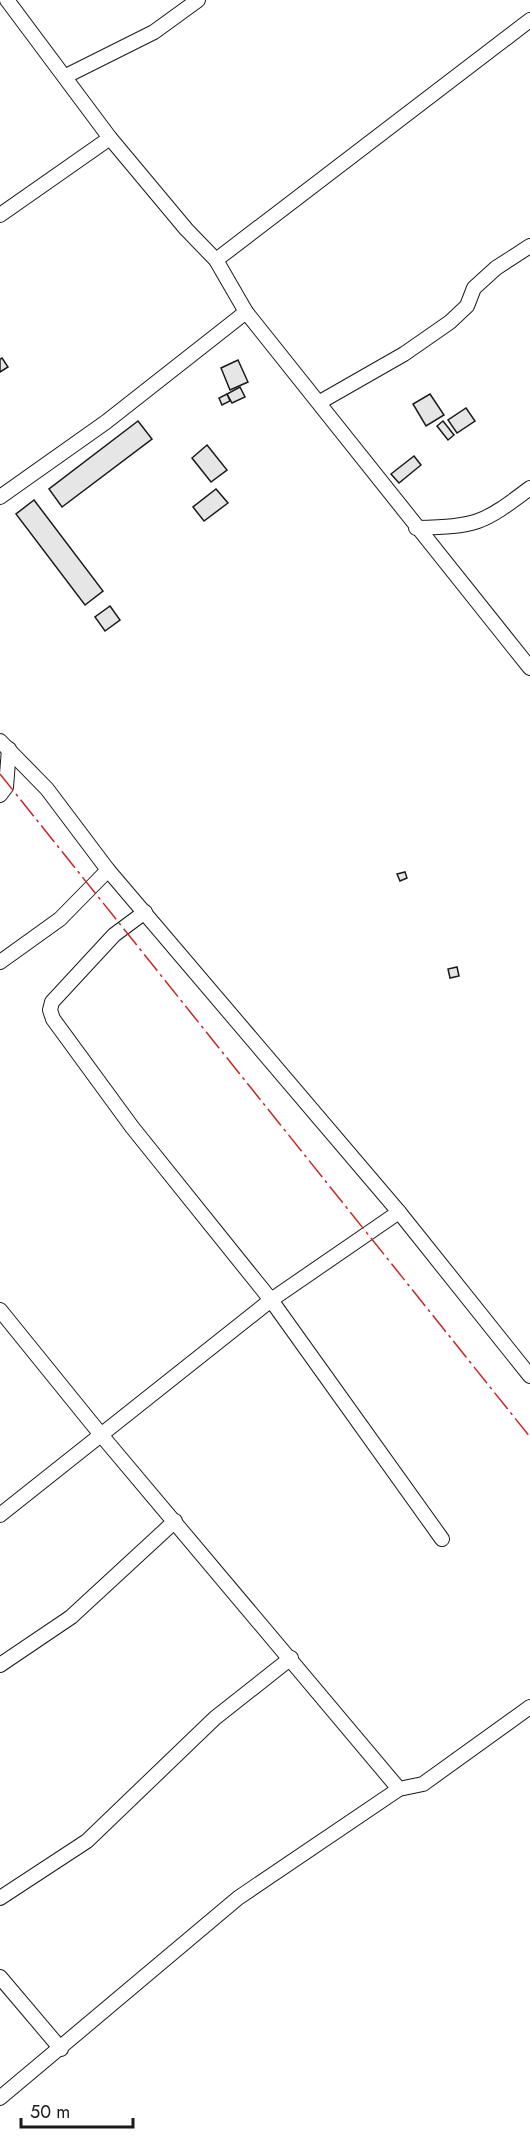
<svg xmlns="http://www.w3.org/2000/svg" width="530" height="2148" font-family="Jost,sans-serif">
  <style>
    .building { fill: #e6e6e6; stroke: #1a1a1a; stroke-width: 1.5 }
    .lines { fill: none; stroke-linecap: round; stroke-linejoin: round }
    .minor-casing { stroke: #1a1a1a; stroke-width: 16 }
    .minor { stroke: #fff; stroke-width: 14 }
    .power { stroke: #c62828; stroke-width: 1.5; stroke-dasharray: 21 4.5 3 4.5; stroke-linecap: butt }
  </style>
  <rect width="100%" height="100%" fill="#fff"/>
  <g class="building">
    <path d="M2,358L8,367L0,372V359Z"/>
    <path d="M238,360L248,382L230,390L221,368Z"/>
    <path d="M240,387L245,397L232,403L227,394Z"/>
    <path d="M227,394L230,401L222,405L219,398Z"/>
    <path d="M430,394L444,415L426,426L413,404Z"/>
    <path d="M466,408L475,421L457,433L448,420Z"/>
    <path d="M138,421L152,439L62,507L49,489Z"/>
    <path d="M443,421L454,435L448,440L437,426Z"/>
    <path d="M207,445L227,470L211,482L192,458Z"/>
    <path d="M414,456L421,465L399,483L391,474Z"/>
    <path d="M216,489L228,503L204,521L193,507Z"/>
    <path d="M34,500L103,591L85,605L16,514Z"/>
    <path d="M110,606L120,620L105,631L95,617Z"/>
    <path d="M405,872L407,878L400,881L397,874Z"/>
    <path d="M457,967L459,976L450,978L448,969Z"/>
  </g>
  <g class="lines">
    <g class="minor-casing">
      <g id="minor">
        <path d="M7,0L110,138L186,229L216,260L246,312L530,668"/>
        <path d="M66,76L154,32L198,0"/>
        <path d="M0,215L110,138"/>
        <path d="M216,260L530,20"/>
        <path d="M320,402L404,354L450,322L467,306L474,288L496,268L530,246"/>
        <path d="M0,497L106,422L246,312"/>
        <path d="M416,528C477,526 481,525 530,488"/>
        <path d="M0,741L47,789L108,870L399,1212L530,1376"/>
        <path d="M0,795L6,787L9,749"/>
        <path d="M145,912L114,935L52,1002L50,1010L53,1019L132,1127L271,1300L399,1212"/>
        <path d="M0,962L60,919L108,870"/>
        <path d="M0,1310L102,1436L399,1789"/>
        <path d="M0,1515L271,1300L442,1539"/>
        <path d="M0,1665L71,1617L175,1521"/>
        <path d="M0,1898L87,1841L215,1718L291,1658"/>
        <path d="M0,1977L61,2049"/>
        <path d="M0,2098L238,1898L399,1789L423,1784L530,1707"/>
      </g>
    </g>
    <use href="#minor" class="minor"/>
    <path class="power" d="M0,774L530,1437"/>
  </g>
  <path d="M21 2118v9h112v-9" fill="none" stroke="#1a1a1a" stroke-width="3"/>
  <text x="30" y="2118" font-size="18" fill="#1a1a1a" stroke="#ffffff" stroke-width="4.5" paint-order="stroke">50 m</text>
</svg>
